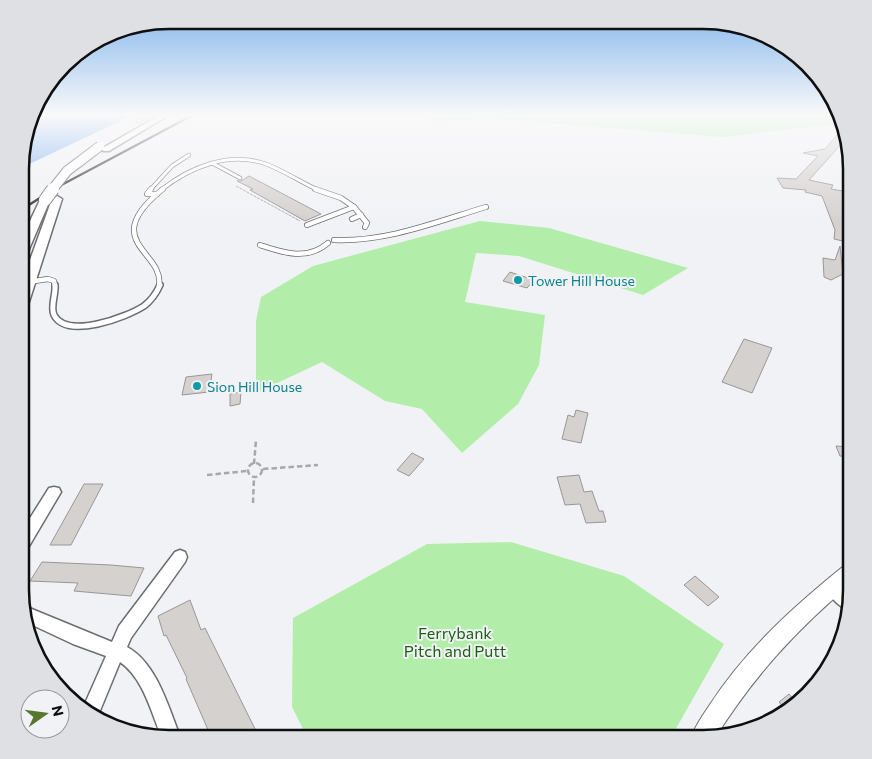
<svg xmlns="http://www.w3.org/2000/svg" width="872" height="759" font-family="Commissioner,sans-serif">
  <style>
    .green { fill: #b2eea9 }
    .water { fill: #83b1f0 }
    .building { fill: #d5d1cf; stroke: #9a9695 }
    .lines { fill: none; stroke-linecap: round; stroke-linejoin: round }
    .service-far2-casing { stroke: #6c6d70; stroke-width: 4.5 }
    .service-far1-casing { stroke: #6c6d70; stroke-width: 6 }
    .service-casing { stroke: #6c6d70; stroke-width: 8 }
    .minor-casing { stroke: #6c6d70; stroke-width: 3 }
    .tertiary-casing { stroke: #6c6d70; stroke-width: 2 }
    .secondary-casing { stroke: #6c6d70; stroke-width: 3 }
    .path-far1 { stroke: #a7a8aa; stroke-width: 1; stroke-dasharray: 3 1; stroke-linecap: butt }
    .path { stroke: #a7a8aa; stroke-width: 2.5; stroke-dasharray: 5.5 3; stroke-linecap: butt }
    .service-far2 { stroke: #fff; stroke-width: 3 }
    .service-far1 { stroke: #fff; stroke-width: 4.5 }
    .service { stroke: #fff; stroke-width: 5 }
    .minor { fill: #fff; fill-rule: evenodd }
    .tertiary { fill: #fff; fill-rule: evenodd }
    .secondary { fill: #fff; fill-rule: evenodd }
    .rail-far1 { stroke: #2e2e2f; stroke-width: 2 }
    .rail { stroke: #2e2e2f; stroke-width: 2.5 }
    .secondary-bridge-far1-casing { stroke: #6c6d70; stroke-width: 11; stroke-linecap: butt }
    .secondary-bridge-casing { stroke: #6c6d70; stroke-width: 14; stroke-linecap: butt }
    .secondary-bridge-far1 { stroke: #fff; stroke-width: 9 }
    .secondary-bridge { stroke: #fff; stroke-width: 12 }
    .culture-dot { fill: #0f9aa8; stroke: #f1f2f5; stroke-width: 2 }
    .labels { text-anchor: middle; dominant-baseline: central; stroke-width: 4; stroke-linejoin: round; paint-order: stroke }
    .culture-label { font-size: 14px; fill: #0d838f; stroke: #f1f2f5; text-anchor: start }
    .near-park-label { font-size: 16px; fill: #1b5e10; stroke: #f1f2f5 }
    .rim { fill: none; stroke: #0f0f10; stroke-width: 2.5 }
  </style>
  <rect width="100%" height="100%" fill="#f1f2f5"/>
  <g class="green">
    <path d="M427,115H841L843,123L722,137L487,118L433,122Z"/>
    <path d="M480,221L549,228L688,268L643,295L519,256L476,253L465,302L545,315L539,365L518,404L462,453L422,409L385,401L322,362L256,393V321L261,297L313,266Z"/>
    <path d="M511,542L624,576L724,644L670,739H308L292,707L293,618L427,544Z"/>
  </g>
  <path class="water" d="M33,115H133L21,168V149Z"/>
  <g class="building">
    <path d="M838,134L845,140L809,180L833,185L831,189L849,192L845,204L852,218L847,242L834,239L835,230L822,196L805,192L806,190L783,188L777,178L796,179L818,156L803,153L825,149Z"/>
    <path d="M249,176L321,214L305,221L250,190L253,189L237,181H241Z"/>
    <path d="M840,246L843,274L831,280L824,277L823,258L835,260Z"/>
    <path d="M510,272L534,280L527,288L503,281Z"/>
    <path d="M744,339L772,348L752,393L722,382Z"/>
    <path d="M212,374L209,392L182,395L186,377Z"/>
    <path d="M241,392L240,404L230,406V394Z"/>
    <path d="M576,410L588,413L581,443L562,439L568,415L574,417Z"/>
    <path d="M836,446L852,447V457L840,456Z"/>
    <path d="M412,453L424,459L409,476L397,470Z"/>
    <path d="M579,475L584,492L592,491L599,511H603L606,522L586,523L580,504L565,505L557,477Z"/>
    <path d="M84,484H103L71,545H50Z"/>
    <path d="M42,562L111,565L144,568L131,596L74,591L78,583L30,581Z"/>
    <path d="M695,576L719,597L708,606L684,585Z"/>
    <path d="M190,600L201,630L205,628L260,739H212L186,679L187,678L166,635L164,636L158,616Z"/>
    <path d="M789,694L797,704L787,711L779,702Z"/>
  </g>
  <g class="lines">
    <g class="service-far2-casing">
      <g id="service-far2">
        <path d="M138,121L148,115"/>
        <path d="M212,163L240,178"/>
        <path d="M150,190L172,166L189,155"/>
        <path d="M161,190C190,167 229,151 266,164C284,171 301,182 318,190"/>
      </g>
    </g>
    <g class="service-far1-casing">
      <g id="service-far1">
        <path d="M151,189L147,194H157"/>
        <path d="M354,207L367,223L365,227"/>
        <path d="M352,219L361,215"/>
        <path d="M307,225L354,207L341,198L315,189"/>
        <path d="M334,240C387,242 436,222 486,207"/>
        <path d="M260,245C284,253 307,261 328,243"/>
        <path d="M21,283L48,279L54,281L55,286"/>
        <path d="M159,286C165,251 97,242 163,189"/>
      </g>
    </g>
    <g class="service-casing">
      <path id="service" d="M55,285C56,295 50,306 54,315C67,340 127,317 144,306C152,300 156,294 160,285"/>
    </g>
    <g class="minor-casing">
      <g id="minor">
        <path d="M54,487L59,488L61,492L25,553L20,554V534L49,488Z"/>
        <path d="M180,550L185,552L187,557L185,562L131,638L127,647C157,663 169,709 181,739L162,738C151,712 144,679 120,662L97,718L83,708L106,656L73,644L26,622L22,605L112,642L119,626L175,552Z"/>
        <path d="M833,580L839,582L851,594L848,610C839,607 829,596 825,587L827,582Z"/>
      </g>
    </g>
    <g class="tertiary-casing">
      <path id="tertiary" d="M852,563V583C797,629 753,677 715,738L690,739C695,727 702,716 709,706C745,650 794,606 845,565Z"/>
    </g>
    <g class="secondary-casing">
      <g id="secondary">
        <path d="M160,115H169L109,151H103L101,149Z"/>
        <path d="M57,196L62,199L28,305L26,308L21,309V285L52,199Z"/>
        <path d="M45,197L50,200L27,254L21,258V240L40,200Z"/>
      </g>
    </g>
    <path class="path-far1" d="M236,186L300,221"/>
    <g class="path">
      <circle cx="255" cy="470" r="7"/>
      <path d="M254,464L256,440"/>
      <path d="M263,469L318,465"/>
      <path d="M207,475L247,471"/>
      <path d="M253,503L254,477"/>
    </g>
    <use href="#service-far2" class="service-far2"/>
    <use href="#service-far1" class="service-far1"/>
    <use href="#service" class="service"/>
    <use href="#minor" class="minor"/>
    <use href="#tertiary" class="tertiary"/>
    <use href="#secondary" class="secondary"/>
    <path class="rail-far1" d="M52,190L193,115"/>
    <path class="rail" d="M21,210L54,189"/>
    <g class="secondary-bridge-far1-casing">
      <path id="secondary-bridge-far1" d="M52,190L67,171L100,146"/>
    </g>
    <g class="secondary-bridge-casing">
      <path id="secondary-bridge" d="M45,200L53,189"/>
    </g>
    <use href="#secondary-bridge-far1" class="secondary-bridge-far1"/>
    <use href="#secondary-bridge" class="secondary-bridge"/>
  </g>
  <linearGradient id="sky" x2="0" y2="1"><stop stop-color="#7fb3eb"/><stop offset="0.52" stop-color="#f9f9fa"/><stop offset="1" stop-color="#f9f9fa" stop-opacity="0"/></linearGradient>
  <rect width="872" height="221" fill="url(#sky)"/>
  <g class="culture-dot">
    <circle cx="518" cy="280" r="5"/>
    <circle cx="197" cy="386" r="5"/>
  </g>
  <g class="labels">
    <g class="culture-label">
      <text x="528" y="280">Tower Hill House</text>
      <text x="207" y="386">Sion Hill House</text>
    </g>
    <g class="near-park-label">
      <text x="455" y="632">Ferrybank<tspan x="455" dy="18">Pitch and Putt</tspan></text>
    </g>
  </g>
  <path d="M0 0H872V759H0ZM169 29H703A140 140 0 0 1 843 169V590A140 140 0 0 1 703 730H169A140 140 0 0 1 29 590V169A140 140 0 0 1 169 29Z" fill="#dfe0e3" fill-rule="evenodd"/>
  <path class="rim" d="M169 29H703A140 140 0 0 1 843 169V590A140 140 0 0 1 703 730H169A140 140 0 0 1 29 590V169A140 140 0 0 1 169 29Z"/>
  <g transform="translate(45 714) rotate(76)"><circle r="24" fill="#f1f2f5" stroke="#979799"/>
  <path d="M0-4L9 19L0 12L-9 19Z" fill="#59772c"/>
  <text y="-8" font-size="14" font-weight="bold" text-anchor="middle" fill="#0f0f10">N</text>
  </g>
</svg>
